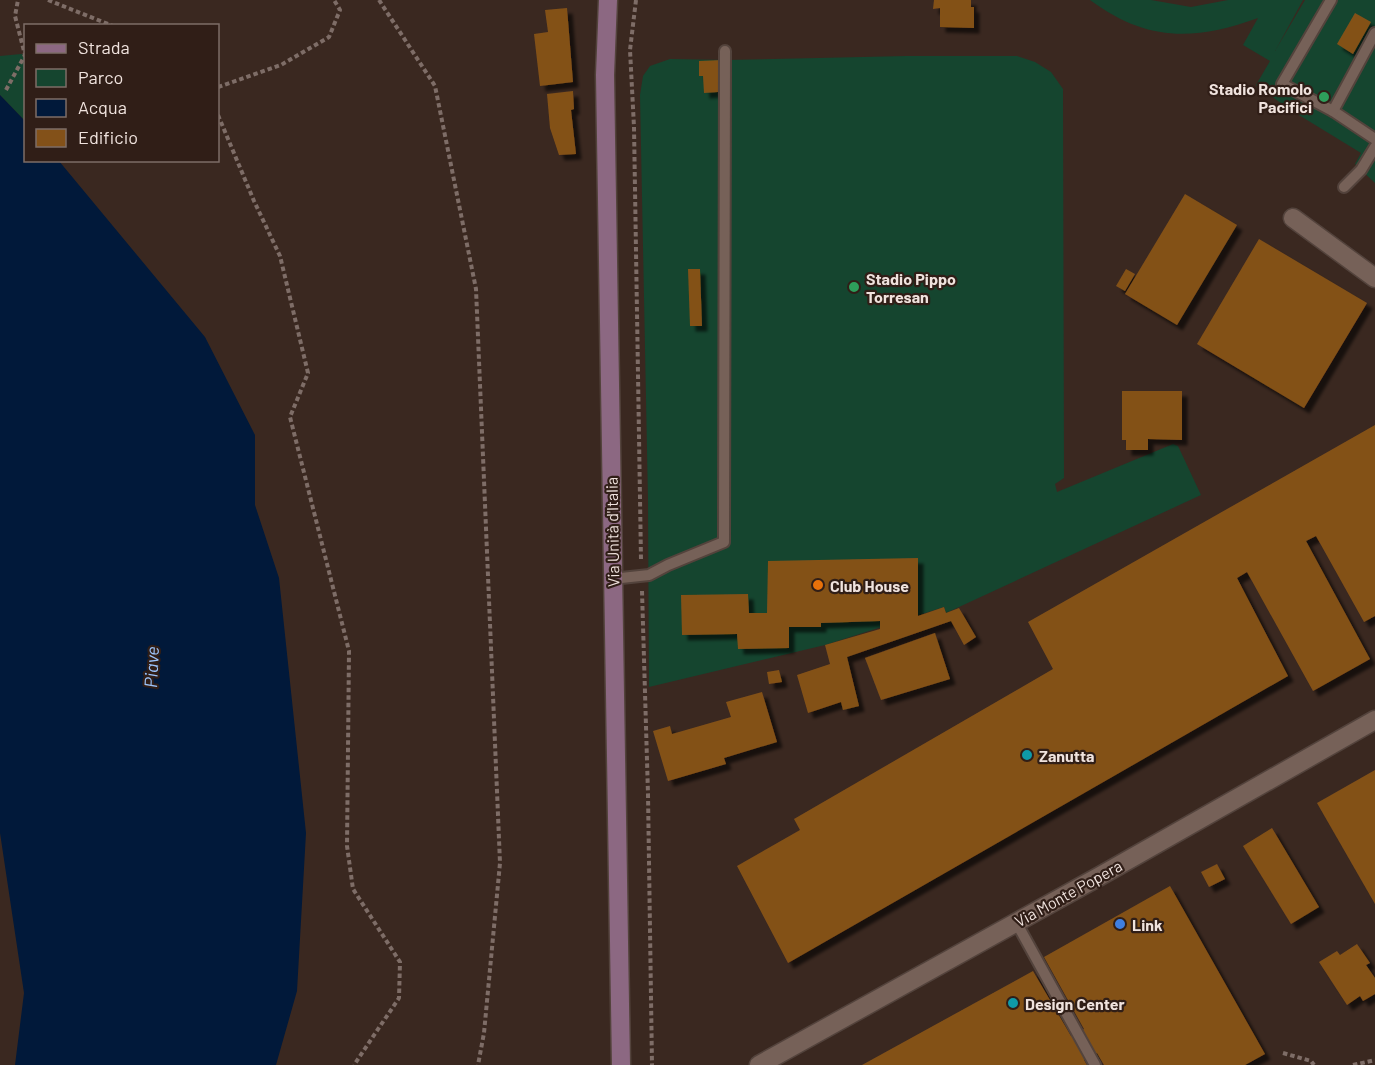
<svg xmlns="http://www.w3.org/2000/svg" width="1375" height="1065" font-family="Barlow,sans-serif">
  <style>
    .green { fill: #15452f }
    .water { fill: #01193a }
    .building { fill: #835119; filter: url(#shadow) }
    .lines { fill: none; stroke-linecap: round; stroke-linejoin: round }
    .service-casing { stroke: #53433c; stroke-width: 14 }
    .minor-casing { stroke: #53433c; stroke-width: 21 }
    .secondary-casing { stroke: #53433c; stroke-width: 21 }
    .path { stroke: #7e6d67; stroke-width: 4; stroke-dasharray: 4.5 3; stroke-linecap: butt }
    .service { stroke: #766158; stroke-width: 10 }
    .minor { stroke: #766158; stroke-width: 18 }
    .secondary { stroke: #8c6882; stroke-width: 18 }
    .leisure-dot { fill: #2e9e5b; stroke: #301e17; stroke-width: 2 }
    .food-dot { fill: #e8710a; stroke: #301e17; stroke-width: 2 }
    .culture-dot { fill: #0f9aa8; stroke: #301e17; stroke-width: 2 }
    .shop-dot { fill: #3f7fe0; stroke: #301e17; stroke-width: 2 }
    .labels { text-anchor: middle; dominant-baseline: central; stroke-width: 4.5; stroke-linejoin: round; paint-order: stroke }
    .poi-label { font-size: 16px; font-weight: bold; fill: #f0e3de; stroke: #301e17; text-anchor: start }
    .street-label { font-size: 16px; fill: #f0e3de; stroke: #301e17 }
    .water-label { font-size: 18px; font-style: italic; fill: #9bc3fa; stroke: #301e17 }
  </style>
  <defs>
    <filter id="shadow"><feDropShadow dx="5.5" dy="5.5" stdDeviation="1.5" flood-color="#0009"/></filter>
  </defs>
  <rect width="100%" height="100%" fill="#3a2820"/>
  <g class="green">
    <path d="M1090,0H1151L1191,7L1228,0H1303L1275,51L1305,0H1375V183L1355,164L1361,153L1289,109L1256,85L1270,61L1243,45L1258,18C1194,41 1147,42 1090,0Z"/>
    <path d="M21,54L25,55V121L0,95V56Z"/>
    <path d="M907,56H1017L1035,62L1051,72L1063,89L1064,478L1055,484L1057,492L1173,444L1178,446L1201,495L946,613L944,607L825,645L649,687L648,500L640,95L643,76L650,66L670,59L726,60Z"/>
  </g>
  <path class="water" d="M0,95L25,121L26,160L59,161L205,337L255,435V505L279,578L306,833L297,991L276,1065H15L24,993L0,833Z"/>
  <g class="building">
    <path d="M934,0H971V7H974V28L940,27V8L933,9Z"/>
    <path d="M567,8L573,82L540,86L534,34L548,32L545,10Z"/>
    <path d="M1355,13L1371,22L1353,54L1337,44Z"/>
    <path d="M722,60V81H718V92L704,93L703,76H699V61Z"/>
    <path d="M573,91L574,109L571,110L576,154L559,155L550,128L547,94Z"/>
    <path d="M1185,194L1237,225L1177,325L1125,294Z"/>
    <path d="M1259,239L1367,303L1304,408L1197,344Z"/>
    <path d="M688,269H700L702,326H690Z"/>
    <path d="M1126,269L1135,274L1125,291L1116,286Z"/>
    <path d="M1122,391H1182V440L1148,439V450H1126V440H1122Z"/>
    <path d="M1375,425V616L1364,622L1316,536L1306,541L1370,659L1313,691L1247,572L1237,578L1288,676L788,963L737,866L800,830L794,819L1053,669L1028,622Z"/>
    <path d="M918,558V616L944,607L946,613L959,608L976,637L964,645L951,621L847,657L859,706L843,710L841,702L808,713L797,675L830,664L825,645L880,629V621L821,623V627H789V648L738,649L737,634L682,635L681,595L748,594L749,613H767L768,561Z"/>
    <path d="M935,633L950,679L881,700L865,658Z"/>
    <path d="M779,670L782,682L769,684L767,672Z"/>
    <path d="M762,692L777,742L724,758L726,764L668,781L653,731L670,726L672,734L731,717L726,702Z"/>
    <path d="M1375,770V904L1317,803Z"/>
    <path d="M1272,828L1319,907L1291,924L1243,846Z"/>
    <path d="M1217,864L1225,879L1209,887L1201,872Z"/>
    <path d="M1170,886L1265,1054L1245,1065H1104L1097,1053L1084,1060L1087,1065H862L1033,971L1071,1036L1084,1029L1044,957Z"/>
    <path d="M1357,944L1370,963L1366,965L1375,978V994L1363,1001L1360,996L1347,1005L1319,962L1337,951L1340,955Z"/>
  </g>
  <g class="lines">
    <g class="service-casing">
      <g id="service">
        <path d="M1331,0L1282,84L1333,111L1375,139"/>
        <path d="M1333,111L1375,33"/>
        <path d="M1344,187L1361,170L1375,147"/>
        <path d="M612,579L649,575L668,565L724,542L725,51"/>
        <path d="M1016,922L1095,1065"/>
      </g>
    </g>
    <g class="minor-casing">
      <g id="minor">
        <path d="M1293,218L1375,278"/>
        <path d="M759,1065L1100,876L1375,720"/>
      </g>
    </g>
    <g class="secondary-casing">
      <path id="secondary" d="M608,0L605,75L621,1065"/>
    </g>
    <g class="path">
      <path d="M48,0L113,26"/>
      <path d="M379,0L435,86L476,289L500,863L484,1033L478,1065"/>
      <path d="M636,0L630,50L634,127L641,560"/>
      <path d="M218,87L281,65L329,37L340,10L334,0"/>
      <path d="M6,90L25,55L15,16L18,0"/>
      <path d="M218,115L254,201L280,256L308,373L290,417L349,651L347,846L353,889L400,962L399,998L354,1065"/>
      <path d="M642,591L648,794L652,1065"/>
      <path d="M1283,1053L1311,1061L1314,1065"/>
      <path d="M1353,1065L1375,1060"/>
    </g>
    <use href="#service" class="service"/>
    <use href="#minor" class="minor"/>
    <use href="#secondary" class="secondary"/>
  </g>
  <g class="leisure-dot">
    <circle cx="1324" cy="97" r="6"/>
    <circle cx="854" cy="287" r="6"/>
  </g>
  <circle class="food-dot" cx="818" cy="585" r="6"/>
  <g class="culture-dot">
    <circle cx="1027" cy="755" r="6"/>
    <circle cx="1013" cy="1003" r="6"/>
  </g>
  <circle class="shop-dot" cx="1120" cy="924" r="6"/>
  <g class="labels">
    <g class="poi-label">
      <text x="1312" y="88" text-anchor="end">Stadio Romolo<tspan x="1312" dy="18">Pacifici</tspan></text>
      <text x="866" y="278">Stadio Pippo<tspan x="866" dy="18">Torresan</tspan></text>
      <text x="830" y="585">Club House</text>
      <text x="1039" y="755">Zanutta</text>
      <text x="1132" y="924">Link</text>
      <text x="1025" y="1003">Design Center</text>
    </g>
    <g class="street-label">
      <text transform="translate(612 532) rotate(-91)">Via Unità d'Italia</text>
      <text transform="translate(1068 893) rotate(-29)">Via Monte Popera</text>
    </g>
    <g class="water-label">
      <text transform="translate(151 667) rotate(-87)">Piave</text>
    </g>
  </g>
  <rect x="24" y="24" width="195" height="138" fill="#301e17" stroke="#7d6d67" stroke-width="1.5"/>
  <rect x="36" y="44" width="30" height="9" fill="#8c6882" stroke="#7d6d67" stroke-width="1.5"/>
  <text x="78" y="54" font-size="18" fill="#f0e3de">Strada</text>
  <rect x="36" y="69" width="30" height="18" fill="#15452f" stroke="#7d6d67" stroke-width="1.5"/>
  <text x="78" y="84" font-size="18" fill="#f0e3de">Parco</text>
  <rect x="36" y="99" width="30" height="18" fill="#01193a" stroke="#7d6d67" stroke-width="1.5"/>
  <text x="78" y="114" font-size="18" fill="#f0e3de">Acqua</text>
  <rect x="36" y="129" width="30" height="18" fill="#835119" stroke="#7d6d67" stroke-width="1.5"/>
  <text x="78" y="144" font-size="18" fill="#f0e3de">Edificio</text>
</svg>
